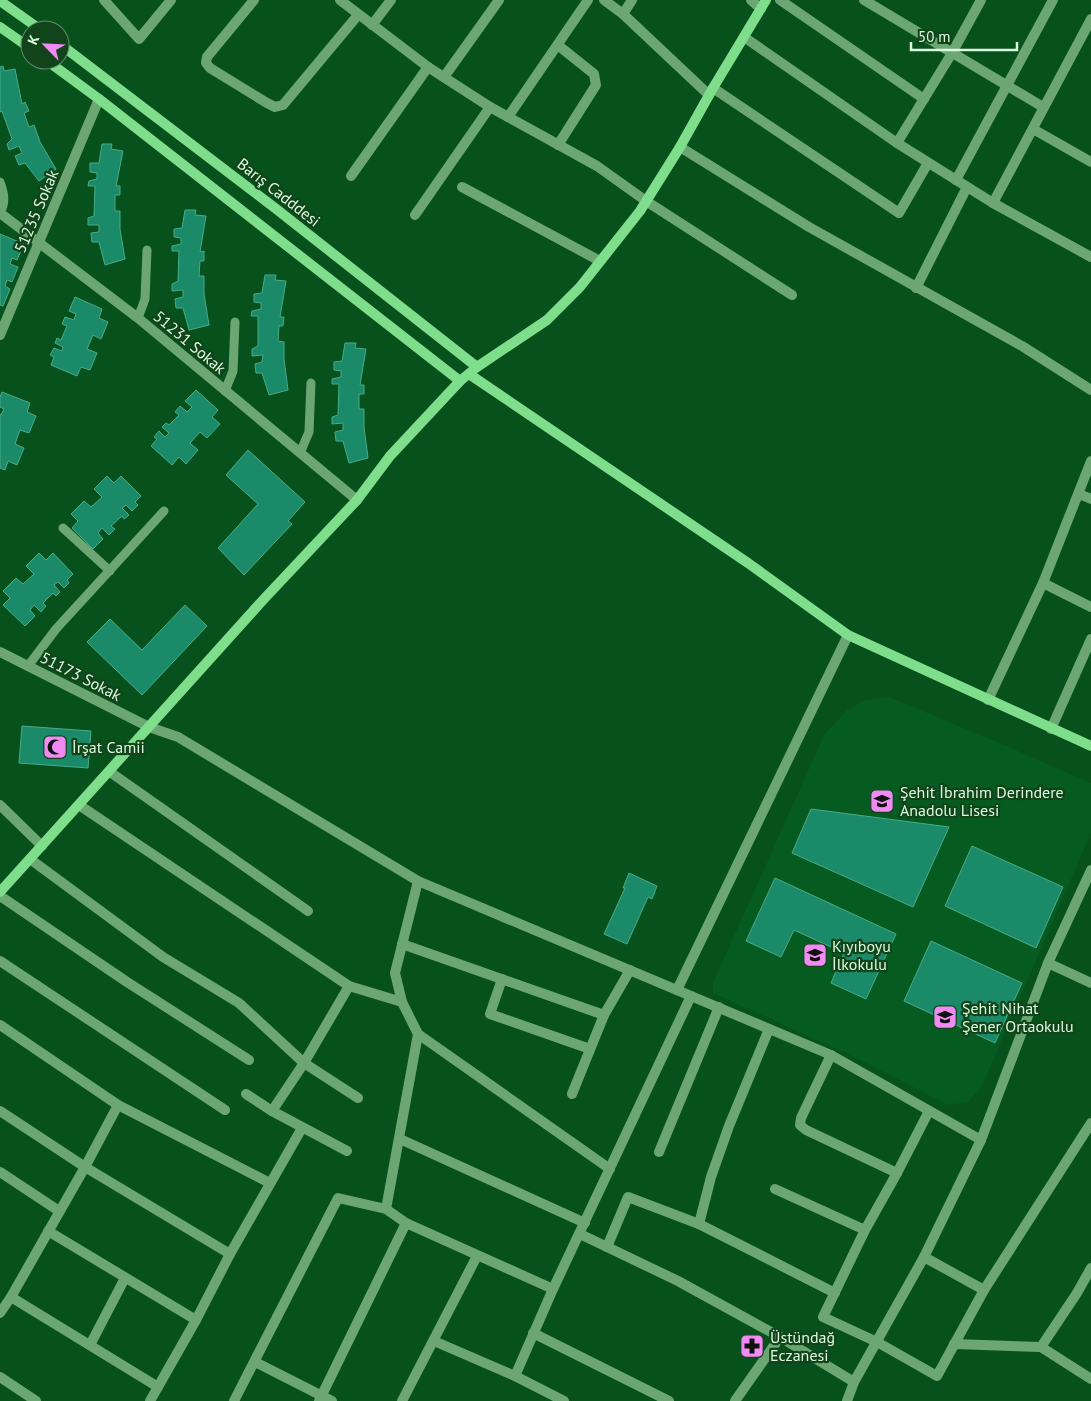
<svg xmlns="http://www.w3.org/2000/svg" width="1091" height="1401" font-family="'PT Sans',sans-serif">
  <style>
    .built { fill: #065b20 }
    .building { fill: #1b8a68; stroke: #48ac89 }
    .lines { fill: none; stroke-linecap: round; stroke-linejoin: round }
    .lane { stroke: #6ca773; stroke-width: 9 }
    .street { stroke: #6ca773; stroke-width: 10 }
    .secondary { stroke: #7fde8b; stroke-width: 10 }
    .labels { text-anchor: middle; dominant-baseline: central; stroke-width: 4.5; stroke-linejoin: round; paint-order: stroke }
    .street-label { font-size: 16px; fill: #dbfcdd; stroke: #11441b }
    .poi-label { font-size: 16px; fill: #dbfcdd; stroke: #11441b; text-anchor: start }
  </style>
  <rect width="100%" height="100%" fill="#07511c"/>
  <path class="built" d="M889,697L995,741L1091,783V833L982,1086L968,1102L948,1105L860,1060L713,993V983L824,735L847,710L865,700Z"/>
  <g class="building">
    <path d="M3,66L4,71L15,69L22,104L25,102L29,111L24,113L29,127L34,125L40,142L56,169L39,181L25,163L19,165L15,156L22,153L19,146L9,150L7,144L12,139L2,111L0,112V67Z"/>
    <path d="M102,144H112L111,149L123,151L116,186H120V195H115V211H120V229L125,259L105,265L99,242H92L91,233L99,232V225H88V218L94,216L95,186H88L89,181L97,179V173L90,172V163H99Z"/>
    <path d="M185,210H196L195,215L206,216L200,252L204,251V261H200L199,276H204V294L209,325L189,330L183,308H176L175,299L183,297V290L172,291V284L178,281L179,251H172V246L181,244V238L174,237V229L182,228Z"/>
    <path d="M0,234L24,244L17,260L12,258L10,264L18,267L12,282L7,280L5,286L10,289L3,306L0,305Z"/>
    <path d="M265,275H276L275,280L286,281L280,317H284L283,326H279L278,341L284,342V359L288,390L269,395L262,373H256L255,364L262,362L263,355L252,356V349L258,346V316H251L252,311L261,309V303L254,302V294L262,293Z"/>
    <path d="M75,297L102,309L99,318L108,322L101,339L93,335L87,349L97,353L90,370L81,367L77,376L51,365L54,357L50,355L54,348L62,351L63,347L55,343L57,338L61,340L67,326L62,324L65,317L74,320L76,314L69,311Z"/>
    <path d="M345,343H356L355,348L366,349L360,385H364V394H359V409H364V427L368,458L349,463L343,441H336L335,432L343,430V423L332,424V417L338,415L339,384H332V379L341,377V371L334,370V362L342,361Z"/>
    <path d="M196,390L218,410L212,417L220,424L207,438L200,432L190,443L198,450L186,464L179,457L172,465L151,446L157,439L154,437L159,431L165,437L169,433L162,427L166,423L169,425L179,415L175,412L180,406L187,412L192,407L185,401Z"/>
    <path d="M2,392L30,403L27,412L36,416L29,433L20,430L15,444L24,448L17,465L8,461L5,470L0,468V414L1,415L4,409L0,407V397Z"/>
    <path d="M248,450L305,502L288,521L292,524L244,575L218,548L258,504L226,475Z"/>
    <path d="M107,476L114,483L121,476L141,496L135,502L138,505L132,511L126,505L122,508L129,515L124,519L122,516L111,526L115,529L109,535L102,528L98,533L103,539L93,549L72,528L78,521L71,514L84,501L91,507L102,497L94,489Z"/>
    <path d="M39,553L46,560L53,553L73,574L67,580L69,583L64,588L58,582L54,585L60,592L56,596L53,593L43,603L46,606L41,612L34,605L30,610L35,616L25,626L3,605L10,598L3,591L16,578L23,584L34,574L26,566Z"/>
    <path d="M185,605L207,626L142,695L87,642L110,619L142,650Z"/>
    <path d="M22,726L91,731L88,768L19,763Z"/>
    <path d="M811,809L949,827L913,907L792,853Z"/>
    <path d="M972,846L1063,887L1036,948L945,906Z"/>
    <path d="M629,873L657,886L652,899L648,897L627,944L604,934L625,888H623Z"/>
    <path d="M775,878L896,934L866,999L831,983L844,953L794,930L781,957L746,941Z"/>
    <path d="M931,941L1022,983L995,1043L904,1001Z"/>
  </g>
  <g class="lines">
    <g class="lane">
      <path d="M0,182C4,193 6,202 0,213"/>
      <path d="M138,318L145,299L147,250"/>
      <path d="M225,391L233,371L235,322"/>
      <path d="M300,453L309,432L311,383"/>
      <path d="M63,528L110,571"/>
      <path d="M28,666L56,629L164,511"/>
    </g>
    <g class="street">
      <path d="M104,0L139,39L171,0"/>
      <path d="M254,0L207,57L206,63L210,68L267,103L275,107L283,105L358,15"/>
      <path d="M340,0L428,67L490,107L597,166L646,201L792,295"/>
      <path d="M604,0L623,14L709,95"/>
      <path d="M751,0L761,9"/>
      <path d="M780,0L924,99"/>
      <path d="M864,0L1043,107"/>
      <path d="M623,14L632,0"/>
      <path d="M372,25L391,0"/>
      <path d="M744,37L897,143L993,203L1091,257"/>
      <path d="M444,77L499,0"/>
      <path d="M713,88L899,213L928,163"/>
      <path d="M508,117L588,0"/>
      <path d="M1033,129L1091,162"/>
      <path d="M897,143L952,53L981,0"/>
      <path d="M558,145L596,85L594,74L559,46"/>
      <path d="M680,147L809,227L1022,346L1091,390"/>
      <path d="M351,176L428,67"/>
      <path d="M956,180L1053,0"/>
      <path d="M462,187L600,261"/>
      <path d="M993,203L1091,19"/>
      <path d="M0,213L138,318L357,500"/>
      <path d="M415,215L490,107"/>
      <path d="M916,288L967,187"/>
      <path d="M0,335L99,99"/>
      <path d="M1079,494L1091,499"/>
      <path d="M1043,583L1091,607"/>
      <path d="M0,652L149,727L178,737L418,881L831,1055L981,1140"/>
      <path d="M988,700L1043,583L1091,461"/>
      <path d="M1051,729L1091,639"/>
      <path d="M110,772L308,911"/>
      <path d="M0,805L42,846"/>
      <path d="M79,805L349,986L402,1002"/>
      <path d="M30,859L163,957L239,1003L304,1063L358,1098"/>
      <path d="M418,881L395,973L402,1002L418,1034L386,1209L406,1223L553,1289"/>
      <path d="M0,896L127,982L249,1060"/>
      <path d="M402,944L604,1015"/>
      <path d="M0,961L225,1110"/>
      <path d="M1048,963L1091,983"/>
      <path d="M502,979L490,1014L590,1049"/>
      <path d="M677,990L848,635"/>
      <path d="M0,1025L118,1105L270,1183"/>
      <path d="M418,1034L610,1169"/>
      <path d="M831,1055L801,1118L800,1125L806,1130L897,1173"/>
      <path d="M246,1094L272,1111L347,1151"/>
      <path d="M572,1094L604,1015L630,970"/>
      <path d="M0,1111L85,1167L230,1254"/>
      <path d="M272,1111L304,1063L349,986"/>
      <path d="M929,1111L897,1173L865,1230L823,1317L877,1342L937,1376L984,1290L1091,1123"/>
      <path d="M400,1139L585,1223"/>
      <path d="M659,1152L719,1007"/>
      <path d="M0,1172L59,1211"/>
      <path d="M775,1189L865,1230"/>
      <path d="M699,1224L711,1177L729,1126L769,1029"/>
      <path d="M48,1231L196,1320"/>
      <path d="M580,1234L678,1281L780,1337L854,1382"/>
      <path d="M607,1247L628,1197L699,1224L835,1293"/>
      <path d="M924,1257L984,1290"/>
      <path d="M11,1297L158,1387"/>
      <path d="M0,1313L11,1297L85,1167L118,1105"/>
      <path d="M533,1333L669,1401"/>
      <path d="M434,1341L515,1376L564,1401"/>
      <path d="M954,1344L1041,1347L1091,1379"/>
      <path d="M90,1345L125,1278"/>
      <path d="M1041,1347L1077,1293L1091,1268"/>
      <path d="M255,1362L332,1401"/>
      <path d="M515,1376L553,1289L691,996"/>
      <path d="M0,1377L36,1401"/>
      <path d="M150,1401L196,1320L230,1254L302,1128"/>
      <path d="M234,1401L338,1198L386,1209"/>
      <path d="M319,1401L406,1223"/>
      <path d="M402,1401L477,1256"/>
      <path d="M735,1401L780,1337"/>
      <path d="M847,1401L854,1382L924,1257L981,1140L1048,963L1091,870"/>
    </g>
    <g class="secondary">
      <path d="M0,1L41,30"/>
      <path d="M0,27L30,48"/>
      <path d="M60,44L275,208L477,367"/>
      <path d="M46,60L99,99L460,381"/>
      <path d="M469,374L748,563L848,635L1091,746"/>
      <path d="M0,892L263,600L357,500L390,456L460,381L477,367L547,320L580,287L640,211L680,147L713,88L766,0"/>
    </g>
  </g>
  <defs>
    <g id="mosque-square" transform="scale(1.25)"><rect x="-9" y="-9" width="18" height="18" rx="4" fill="#f28af3" stroke="#11441b"/><path d="M3.5-4.9A6 6 0 1 0 3.5 4.9A5 5 0 1 1 3.5-4.9Z" fill="#111"/></g>
    <g id="school-square" transform="scale(1.25)"><rect x="-9" y="-9" width="18" height="18" rx="4" fill="#f28af3" stroke="#11441b"/><path d="M0-5L7-2L0 1L-7-2ZM-4 1L0 2.5L4 1V4Q0 6-4 4Z" fill="#111"/></g>
    <g id="pharmacy-square" transform="scale(1.25)"><rect x="-9" y="-9" width="18" height="18" rx="4" fill="#f28af3" stroke="#11441b"/><path d="M-2-6h4v4h4v4h-4v4h-4v-4h-4v-4h4Z" fill="#111"/></g>
  </defs>
  <g fill-rule="evenodd">
    <use href="#mosque-square" x="55" y="747"/>
    <use href="#school-square" x="882" y="801"/>
    <use href="#school-square" x="815" y="955"/>
    <use href="#school-square" x="945" y="1017"/>
    <use href="#pharmacy-square" x="752" y="1346"/>
  </g>
  <g class="labels">
    <g class="street-label">
      <text transform="translate(279 192) rotate(38)">Barış Cadddesi</text>
      <text transform="translate(36 211) rotate(-67)">51235 Sokak</text>
      <text transform="translate(190 342) rotate(40)">51231 Sokak</text>
      <text transform="translate(81 676) rotate(27)">51173 Sokak</text>
    </g>
    <g class="poi-label">
      <text x="72" y="747">İrşat Camii</text>
      <text x="900" y="792">Şehit İbrahim Derindere<tspan x="900" dy="18">Anadolu Lisesi</tspan></text>
      <text x="832" y="946">Kıyıboyu<tspan x="832" dy="18">İlkokulu</tspan></text>
      <text x="962" y="1008">Şehit Nihat<tspan x="962" dy="18">Şener Ortaokulu</tspan></text>
      <text x="770" y="1337">Üstündağ<tspan x="770" dy="18">Eczanesi</tspan></text>
    </g>
  </g>
  <g transform="translate(45 45) rotate(294)"><circle r="24" fill="#11441b" stroke="#628e69"/>
  <path d="M0-4L9 19L0 12L-9 19Z" fill="#f28af3"/>
  <text y="-8" font-size="14" font-weight="bold" text-anchor="middle" fill="#dbfcdd">K</text>
  </g>
  <path d="M911 42v8h106v-8" fill="none" stroke="#dbfcdd" stroke-width="2.5"/>
  <text x="918" y="42" font-size="15" fill="#dbfcdd" stroke="#11441b" stroke-width="4" paint-order="stroke">50 m</text>
</svg>
